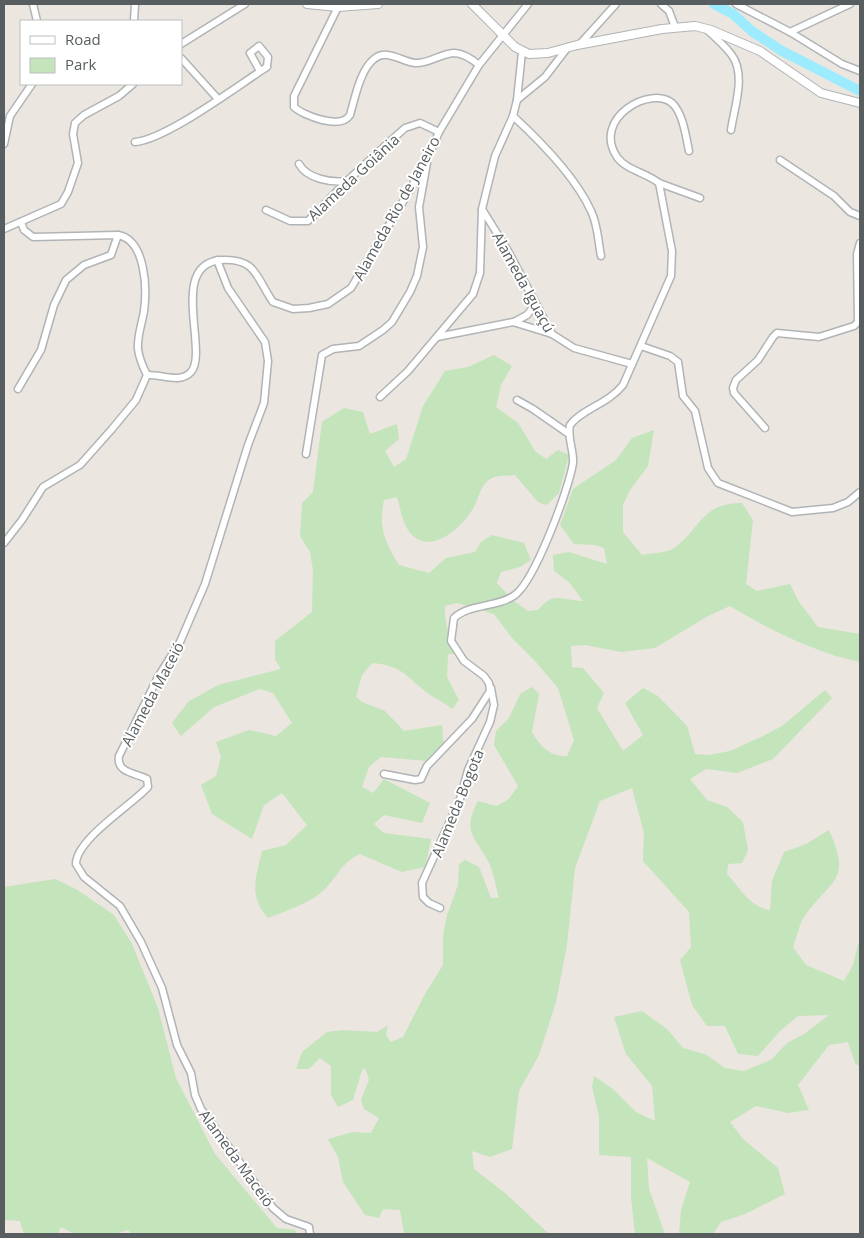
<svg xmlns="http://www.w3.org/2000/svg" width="864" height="1238" font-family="'Open Sans',sans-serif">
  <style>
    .green { fill: #c4e4bb }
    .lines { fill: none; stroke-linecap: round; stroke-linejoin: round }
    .river { stroke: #9cebff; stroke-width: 10 }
    .minor-casing { stroke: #b0b4b7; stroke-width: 9 }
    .tertiary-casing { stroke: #b0b4b7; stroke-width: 10 }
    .minor { stroke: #fff; stroke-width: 6 }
    .tertiary { stroke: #fff; stroke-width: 8 }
    .labels { text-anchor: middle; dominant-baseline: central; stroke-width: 4; stroke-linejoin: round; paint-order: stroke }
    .street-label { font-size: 15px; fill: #585e60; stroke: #fff }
  </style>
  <rect width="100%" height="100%" fill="#ebe6df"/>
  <g class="green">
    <path d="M494,355L512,366L501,385L496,407L518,423L535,451L546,459L558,450L569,455L559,493L547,505L538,502L515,475C508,476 498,475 492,478C480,484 480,496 474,507C462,528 428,559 408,530C402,521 400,507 397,497L384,500C378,527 385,543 399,565L429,573L446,558L475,552L481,542L492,535L524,543L531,560L520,567L501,572L497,583L514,601L528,611L538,610C554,591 559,600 583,601L569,582L554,571L553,555L569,552L607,564L604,548L595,545L574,544L560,525L573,489L616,460L632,438L654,430L648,466L630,490L623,505V532L642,555C651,553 666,553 673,549C699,531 702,502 742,503L753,520L746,584L757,591L790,584L799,602L818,627L860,634V662C814,652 770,630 730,606L708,616L655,648L621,652L585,645L571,646L572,667L583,668L604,693L597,708L623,751L643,735L625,703L643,688L658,696L687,726L695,754L709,755L730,751L763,736L782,726L825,690L832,698L773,759L737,773L706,769L690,779L707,800L727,807L743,822L748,850L742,863L728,864L727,874C739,887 751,908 770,910L772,881L784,852L806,844L829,830C851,880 834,877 806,914C799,923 797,937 793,947L806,965L844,981L853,965L858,944H860V1067L855,1063L848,1042L829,1045L798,1085L809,1110L788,1113L756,1106L730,1122L743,1139L778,1168L785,1194L745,1214L721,1222L713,1234H679L681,1210L690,1182L647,1158L649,1189L665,1234H635L631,1198V1157L599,1155V1116L592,1087L594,1076L613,1089L636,1112L655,1121L652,1086L626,1054L614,1017L642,1011L667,1029L683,1048L705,1054L725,1068L744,1071L771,1060L787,1043L804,1034L829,1015L798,1016L779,1032L758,1056L738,1054L725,1026H707L692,1005L680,960L691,947L689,912L643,861L644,833L632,788L600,801L575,868L567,945L556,1002L539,1055L519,1091L512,1149L490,1157L472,1151L474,1169L505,1193L549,1234H404L400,1210L383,1209L379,1218L365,1215L343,1182L338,1157L328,1139L353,1132L371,1133L379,1118L364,1109L361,1100L369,1080L365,1068L362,1070L353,1100L338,1107L331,1095V1066L320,1058L309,1069H296L302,1052L327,1032L343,1030L377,1032L388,1025L386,1035L391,1042L403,1037L426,992L443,965V936L447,915L458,885L459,864L465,860L479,867L491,898H499C496,887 494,873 489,863C476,837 461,833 478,801L497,806L509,799L518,786L494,745L496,731L509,718L520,694L532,687L539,694L532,732C540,746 550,757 567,756L574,740L558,688L535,661L512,638L494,614L457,603L445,606C445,625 447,634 460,647V654H448L447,677L459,700L452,709C444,702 434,698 426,692C404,674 402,666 372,663L362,675L356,697L362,702L385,711L404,731L442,725L444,751L427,761L381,757L369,767L362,787L373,793L384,779L430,803L422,823L384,815L374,824L384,833L431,839L425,867L402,872L360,854C343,861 337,877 324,890C310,903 286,911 268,918C248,896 256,877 262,851L286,845L307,825L282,793L264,805L252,839L212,814L201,785L216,776L221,757L216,742L249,730L276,736L292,723L273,693L260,689L214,707L181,736L172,723L188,702L218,685L281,669L275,659V641L312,612L313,570L310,552L300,536L302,503L313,492L322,422L344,408L363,412L370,434L397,424L399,439L385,451L394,467L406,459L423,406L445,371L468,367Z"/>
    <path d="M55,879L76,889L114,915L132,944L158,1008L176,1078L215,1154L277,1228L295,1230L297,1234H132L128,1230L115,1234H75L61,1227L58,1234H24L20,1221L4,1220V887Z"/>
  </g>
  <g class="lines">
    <path class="river" d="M714,4L733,14L753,32L782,51L860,91"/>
    <g class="minor-casing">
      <g id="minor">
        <path d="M33,4L37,21"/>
        <path d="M661,4L669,11L675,27"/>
        <path d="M736,4L790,32L842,64L860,71"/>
        <path d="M338,7L294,96V107C304,116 341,130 350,115C355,98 360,70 374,59C387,48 402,62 415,63C429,64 441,53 455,53C465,54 472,59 479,65"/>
        <path d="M134,21L135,4"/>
        <path d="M706,29C715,37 724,45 731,54C747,74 734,108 731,130"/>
        <path d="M790,32L850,4"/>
        <path d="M181,44L245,4"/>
        <path d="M580,44L616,4"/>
        <path d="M181,58L218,99"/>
        <path d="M517,100L522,52"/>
        <path d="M513,116C540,141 576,177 591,211C598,225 598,241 601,256"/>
        <path d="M135,142C167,139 237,86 267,67L268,57L259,46L250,53L260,71"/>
        <path d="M4,144L10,116L32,84"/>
        <path d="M780,160L834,196L850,212L860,216"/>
        <path d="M299,164C307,179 332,183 347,181"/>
        <path d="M659,183L700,198"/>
        <path d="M482,209L508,251L552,334L574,348L632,364"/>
        <path d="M266,210L290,221H308L347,181L386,145L405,128L420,123L439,132"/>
        <path d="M21,222L24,230L33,237L118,235C146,240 147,289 144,311C142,324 137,336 138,349C139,358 143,367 147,375"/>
        <path d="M4,229L61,204L68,192L78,163L73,134L75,123L84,115L119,96L133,84"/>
        <path d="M217,260L228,288L265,342L268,361L264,403L248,445L205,584L180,642L158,677L119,756C116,773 136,773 147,779L148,787C133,804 76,839 76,864L84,877L120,906L141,942L162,988L177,1045L191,1073L195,1095L201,1109L273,1208L286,1219L309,1227L310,1234"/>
        <path d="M514,322L527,315L536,304"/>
        <path d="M437,337L513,322L552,334"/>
        <path d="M641,346L670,356L678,362L683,396L695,411L708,468L718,483L792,512L833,508L848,502L860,492"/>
        <path d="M147,375C161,374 180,384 191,372C209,352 168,264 221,260C257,258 256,278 273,302L293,309L309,308L328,304L351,288L407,195L427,159L439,132L479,65L528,4"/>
        <path d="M18,389L41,350L54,305L66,280L84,265L111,255L118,235"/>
        <path d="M380,397L408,371L473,294L480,273L482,209L495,156L513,116L517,100L545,77L568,47"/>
        <path d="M517,400L533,409L569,434"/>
        <path d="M765,428L734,393L733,388L736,380L758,360L773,337L777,333L819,337L854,326L858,322L857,254L860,243"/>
        <path d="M306,454L322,355L333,349L359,346L383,330L392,322L410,292L417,276L423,247L419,207L427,163"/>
        <path d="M4,543L22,520L43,487L80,465L112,429L136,400L147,375"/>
        <path d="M384,774L415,780L421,779L427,766L472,719L490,691L489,683L484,676L464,661L451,641L454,618C471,603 497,608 515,595C535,580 569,489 573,463C574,450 567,438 570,425C582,409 608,404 623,385L671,276L672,251L659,183C647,173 626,170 617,157C591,118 652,84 673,104C683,114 686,137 689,151"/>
        <path d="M440,908L429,903L423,897L422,883L460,799L468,770L490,722L494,705L491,688"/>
      </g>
    </g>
    <g class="tertiary-casing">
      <g id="tertiary">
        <path d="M307,4L338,7L378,4"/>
        <path d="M472,4L515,47L529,54L548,53L577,45L662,29L695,26L711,30L760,51L821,93L860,103"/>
      </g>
    </g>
    <use href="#minor" class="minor"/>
    <use href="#tertiary" class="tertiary"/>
  </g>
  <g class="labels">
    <g class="street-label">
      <text transform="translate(353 177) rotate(-43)">Alameda Goiânia</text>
      <text transform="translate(396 208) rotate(-61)">Alameda Rio de Janeiro</text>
      <text transform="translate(524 282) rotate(61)">Alameda Iguaçú</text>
      <text transform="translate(152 694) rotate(-62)">Alameda Maceió</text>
      <text transform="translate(457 803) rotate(-68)">Alameda Bogota</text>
      <text transform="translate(237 1158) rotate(54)">Alameda Maceió</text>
    </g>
  </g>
  <rect width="864" height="1238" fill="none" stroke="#585e60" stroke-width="10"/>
  <rect x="20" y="20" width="162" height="65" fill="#ffffff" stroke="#bcbfbf"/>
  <rect x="30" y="36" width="25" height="8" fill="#ffffff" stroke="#bcbfbf"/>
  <text x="65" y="45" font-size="15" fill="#585e60">Road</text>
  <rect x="30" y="58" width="25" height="15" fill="#c4e4bb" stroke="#bcbfbf"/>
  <text x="65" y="70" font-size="15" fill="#585e60">Park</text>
</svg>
